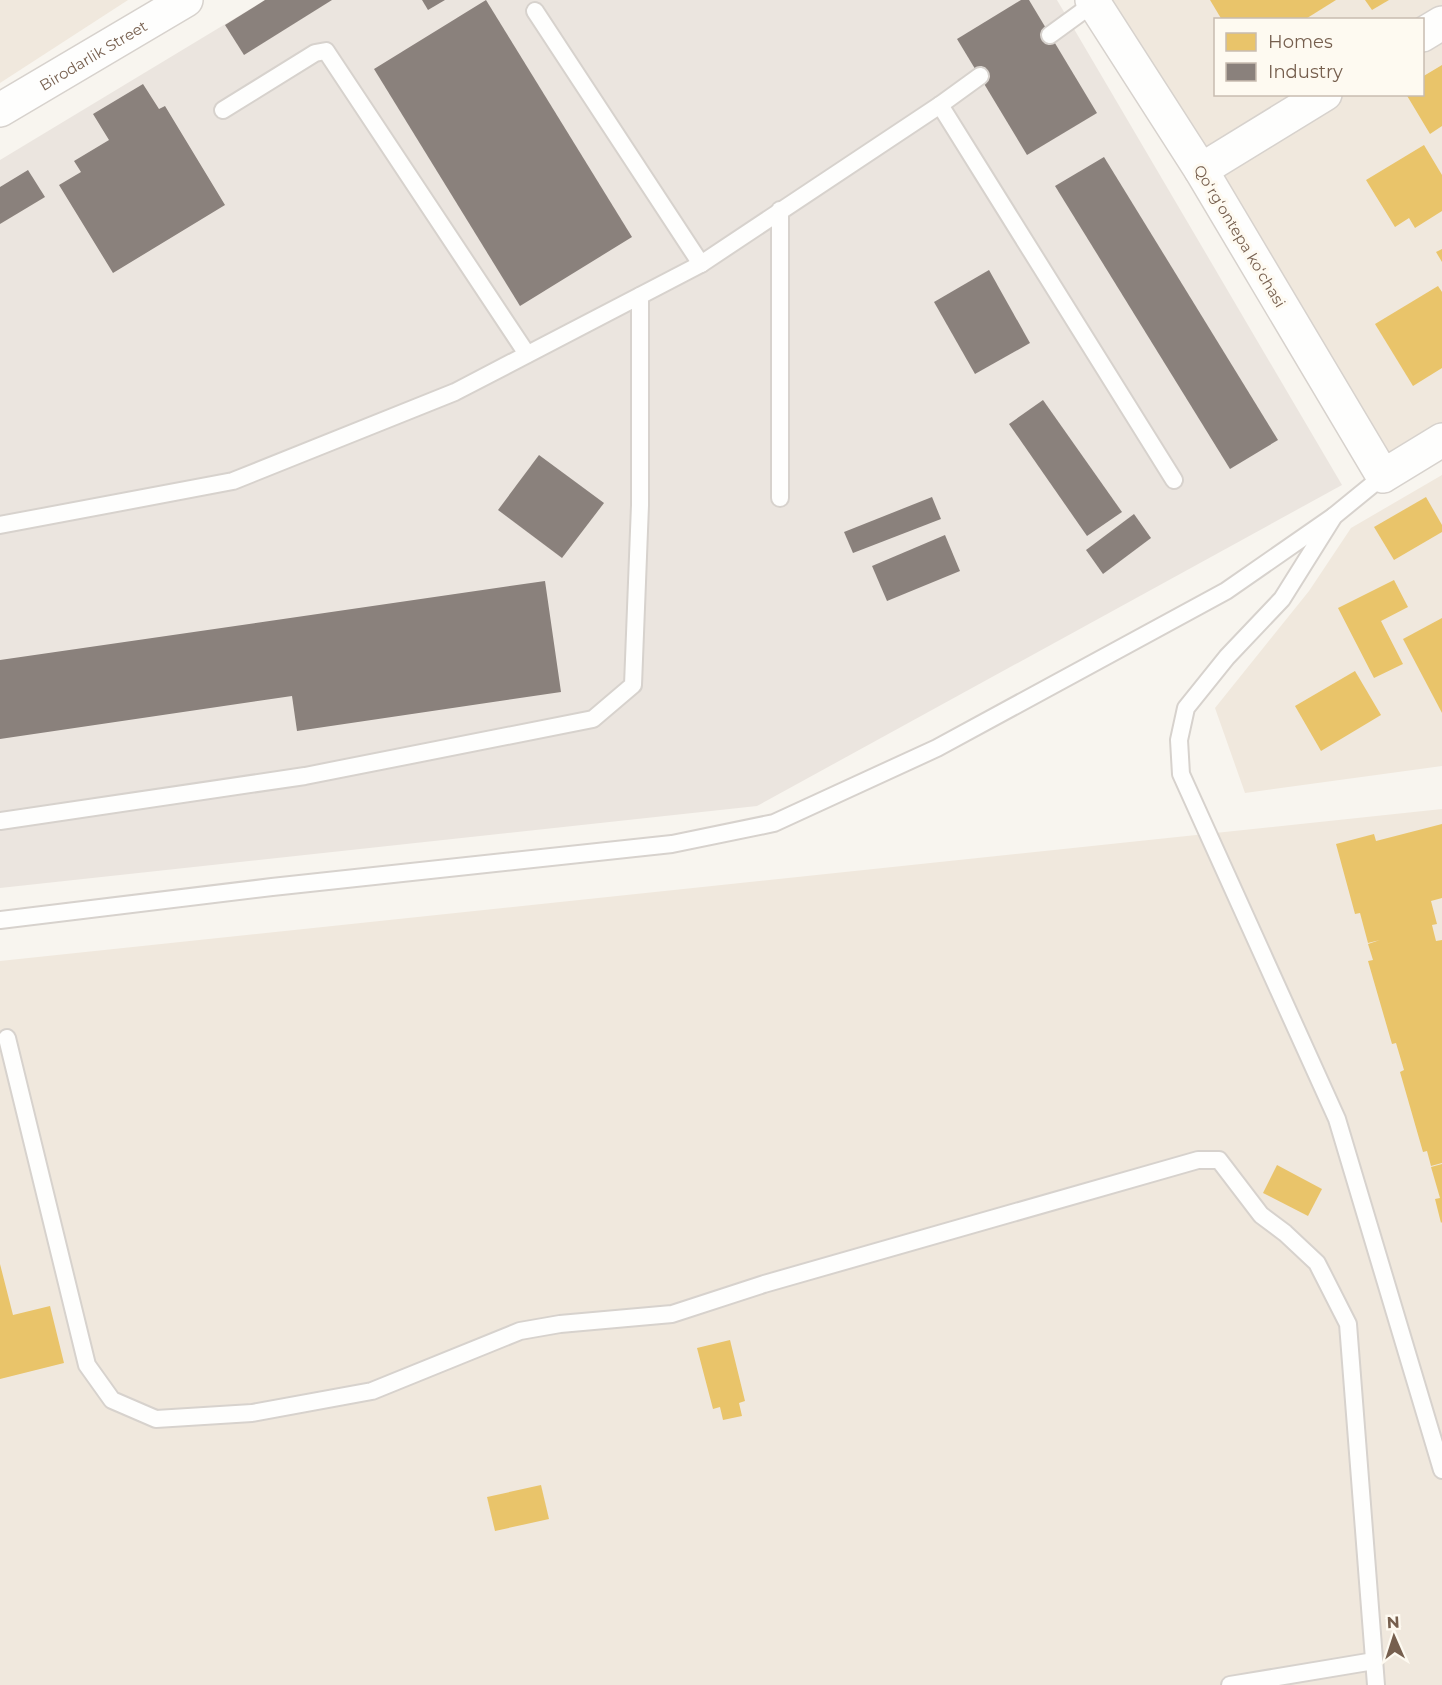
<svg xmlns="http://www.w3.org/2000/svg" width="1442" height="1685" font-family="Montserrat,sans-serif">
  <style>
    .residential { fill: #f0e8dd; fill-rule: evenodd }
    .industrial { fill: #ebe5df }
    .homes { fill: #e9c46a }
    .industry { fill: #8a817c }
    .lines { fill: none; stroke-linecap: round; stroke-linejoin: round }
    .service-casing { stroke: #d7d2cd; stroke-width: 20 }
    .minor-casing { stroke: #d7d2cd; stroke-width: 36 }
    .tertiary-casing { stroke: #d7d2cd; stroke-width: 36 }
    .service { stroke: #fefefd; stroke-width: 16 }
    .minor { stroke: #fefefd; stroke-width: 33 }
    .tertiary { stroke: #fefefd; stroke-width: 33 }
    .labels { text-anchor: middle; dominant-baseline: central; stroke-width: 6; stroke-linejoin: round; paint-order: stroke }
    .street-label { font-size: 15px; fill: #765f4e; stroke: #fefaf1 }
  </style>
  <rect width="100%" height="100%" fill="#f8f5ef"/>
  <g class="residential">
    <path d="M0,0H128L0,83Z"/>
    <path d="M1092,0H1442V440L1383,476ZM1216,20H1422V94H1216Z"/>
    <path d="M1442,475V766L1245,793L1215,708L1309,591L1351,528Z"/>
    <path d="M1442,809V1685H0V961Z"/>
  </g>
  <path class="industrial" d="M265,0H1057L1342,485L757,806L0,888V160Z"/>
  <g class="homes">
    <path d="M1210,0H1336L1304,20H1222Z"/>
    <path d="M1365,0H1389L1372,10Z"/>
    <path d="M1442,65V126L1430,134L1406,94H1422V77Z"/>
    <path d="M1424,145L1442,175V211L1415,228L1409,218L1395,227L1366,180Z"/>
    <path d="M1442,249V262L1436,252Z"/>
    <path d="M1438,286L1442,292V368L1413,386L1375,324Z"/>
    <path d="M1426,497L1442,525V532L1394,560L1374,527Z"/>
    <path d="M1394,580L1408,607L1381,621L1403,664L1374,678L1338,608Z"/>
    <path d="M1442,618V713L1403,639Z"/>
    <path d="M1355,671L1381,715L1321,751L1295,706Z"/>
    <path d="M1442,824V898L1431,901L1437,924L1432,925L1436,941L1442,940V1163L1431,1166L1427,1151L1423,1152L1400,1072L1404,1070L1396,1043L1392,1044L1368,961L1373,960L1368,944L1380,940L1368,943L1360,913L1355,914L1336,844L1374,834L1376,841Z"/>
    <path d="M1442,1164V1222L1441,1223L1435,1199L1440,1198L1431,1167Z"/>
    <path d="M1277,1165L1322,1189L1308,1216L1263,1193Z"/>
    <path d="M0,1264L13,1315L50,1306L64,1363L0,1379Z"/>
    <path d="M730,1340L745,1401L739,1403L742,1416L723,1420L720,1407L713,1409L697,1348Z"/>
    <path d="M541,1485L549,1519L495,1531L487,1497Z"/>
  </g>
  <g class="industry">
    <path d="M265,0H332L244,55L225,25Z"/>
    <path d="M422,0H445L428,10Z"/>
    <path d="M486,0L632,237L520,306L374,69Z"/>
    <path d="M1021,0H1029L1097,113L1027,155L957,39Z"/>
    <path d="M143,84L159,109L165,106L225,205L113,273L59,185L81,172L74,161L109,140L93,114Z"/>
    <path d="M1104,157L1278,440L1230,469L1055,186Z"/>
    <path d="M28,170L45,197L0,224V187Z"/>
    <path d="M989,270L1030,343L975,374L934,302Z"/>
    <path d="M1043,400L1122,512L1087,536L1009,424Z"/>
    <path d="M539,455L604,503L562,558L498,510Z"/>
    <path d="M932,497L941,519L853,553L844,532Z"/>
    <path d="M1134,514L1151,538L1103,574L1086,550Z"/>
    <path d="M945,535L960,571L887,601L872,566Z"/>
    <path d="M545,581L561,692L297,731L292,696L0,739V660Z"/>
  </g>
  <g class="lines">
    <g class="service-casing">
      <g id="service">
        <path d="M535,11L701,264"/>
        <path d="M1050,35L1094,3"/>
        <path d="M940,105L1174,480"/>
        <path d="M223,110L315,53L326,51L527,354"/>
        <path d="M1383,476L1334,516L1282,599L1227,657L1186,708L1179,740L1181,774L1337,1119L1442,1470"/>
        <path d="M780,498V210"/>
        <path d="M0,525L233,481L455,392L701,264L940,105L980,76"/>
        <path d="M0,821L305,776L593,719L633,685L640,505V296"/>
        <path d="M0,920L272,887L672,844L774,823L937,748L1226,591L1334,516"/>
        <path d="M7,1038L87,1365L112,1400L156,1419L252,1413L372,1391L520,1331L560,1324L672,1314L764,1284L1198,1160H1219L1261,1215L1285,1233L1317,1263L1348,1324L1376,1685"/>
        <path d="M1230,1685L1374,1661"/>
      </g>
    </g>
    <g class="minor-casing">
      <g id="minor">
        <path d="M1422,35L1442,23"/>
        <path id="s1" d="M0,110L186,0"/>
        <path d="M1201,170L1325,94"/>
      </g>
    </g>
    <g class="tertiary-casing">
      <path id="tertiary" d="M1092,0L1201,170L1383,476L1442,440"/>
    </g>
    <use href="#service" class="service"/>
    <use href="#minor" class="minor"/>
    <use href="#tertiary" class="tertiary"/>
  </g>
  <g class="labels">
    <g class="street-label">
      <text stroke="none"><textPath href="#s1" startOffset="108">Birodarlik Street</textPath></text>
      <text transform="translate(1240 236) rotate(59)">Qoʻrgʻontepa koʻchasi</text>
    </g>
  </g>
  <rect x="1214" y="18" width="210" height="78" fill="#fefaf1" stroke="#c8bcb0" stroke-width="1.5"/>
  <rect x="1226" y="33" width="30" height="18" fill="#e9c46a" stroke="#c8bcb0" stroke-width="1.5"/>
  <text x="1268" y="48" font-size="18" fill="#765f4e">Homes</text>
  <rect x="1226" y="63" width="30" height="18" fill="#8a817c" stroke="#c8bcb0" stroke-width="1.5"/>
  <text x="1268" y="78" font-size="18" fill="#765f4e">Industry</text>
  <g transform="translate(1394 1637) rotate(357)" stroke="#fefaf1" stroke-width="4.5" paint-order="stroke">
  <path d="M0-4.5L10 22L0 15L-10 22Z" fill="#765f4e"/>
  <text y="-9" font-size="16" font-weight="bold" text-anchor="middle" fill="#765f4e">N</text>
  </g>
</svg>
